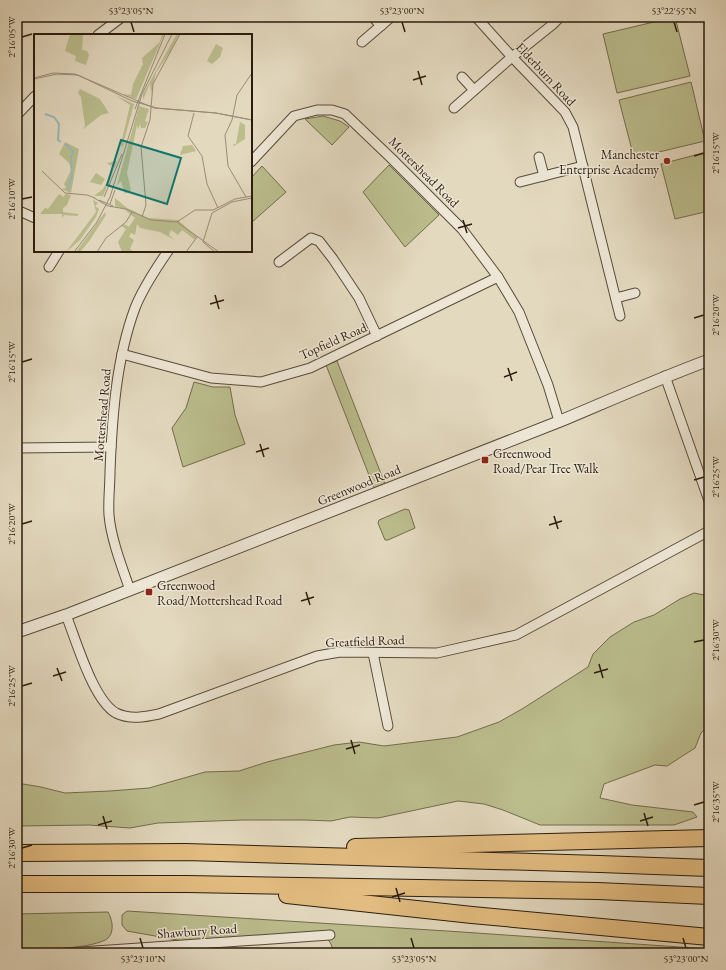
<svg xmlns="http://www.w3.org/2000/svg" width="726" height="970" font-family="'EB Garamond',serif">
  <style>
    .green { fill: #bbbd8d; stroke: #736c4d }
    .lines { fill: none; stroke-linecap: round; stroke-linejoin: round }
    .minor-casing { stroke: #594b3a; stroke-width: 11 }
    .tertiary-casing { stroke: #594b3a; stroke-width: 13 }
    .motorway-casing { stroke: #2b1c0d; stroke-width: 18 }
    .minor { stroke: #ede6d5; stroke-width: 9 }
    .tertiary { stroke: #ede6d5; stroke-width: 11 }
    .motorway { stroke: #e2bc80; stroke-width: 16 }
    .ticks { fill: none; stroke: #2b1c0d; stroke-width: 1.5 }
    .poi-dot { fill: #8f2418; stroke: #ede6d5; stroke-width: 1.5 }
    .labels { text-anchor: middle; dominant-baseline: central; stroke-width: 3; stroke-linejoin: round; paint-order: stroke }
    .street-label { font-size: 13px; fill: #2b1c0d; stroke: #ede6d5 }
    .poi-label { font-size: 13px; fill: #2b1c0d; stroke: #ede6d5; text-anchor: start }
    .inset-river { fill: none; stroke: #97b9ba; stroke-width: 2 }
    .inset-road { fill: none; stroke: #998d78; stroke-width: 1 }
    .view { fill: #0f766e; fill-opacity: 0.15; stroke: #0f766e; stroke-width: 2 }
    .inset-edge { fill: none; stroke: #2b1c0d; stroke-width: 2 }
    .neatline { fill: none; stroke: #2b1c0d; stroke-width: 1.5 }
    .ticks-label { font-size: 10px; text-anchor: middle; fill: #2b1c0d }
  </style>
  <rect width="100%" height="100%" fill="#e3d9bf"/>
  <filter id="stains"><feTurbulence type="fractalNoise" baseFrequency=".005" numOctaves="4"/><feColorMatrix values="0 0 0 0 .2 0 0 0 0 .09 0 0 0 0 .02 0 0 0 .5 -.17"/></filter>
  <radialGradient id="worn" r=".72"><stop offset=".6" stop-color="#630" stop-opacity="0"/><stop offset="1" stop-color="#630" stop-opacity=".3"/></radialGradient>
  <g class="green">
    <path d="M675,17L690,76L617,93L603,34Z"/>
    <path d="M691,82L705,141L634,158L619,100Z"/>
    <path d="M323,116L340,121L349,127L332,145L305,119Z"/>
    <path d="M703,153L709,175V211L675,219L661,164Z"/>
    <path d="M389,165L439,215L405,247L363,192Z"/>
    <path d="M262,166L286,192L251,223V178Z"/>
    <path d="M337,361L385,484L374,488L326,365Z"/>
    <path d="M194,382L213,387H230L235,415L245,444L183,467L172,428L186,408Z"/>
    <path d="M405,509L409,510L415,528L388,540H385L378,523L379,520Z"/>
    <path d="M694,593L709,596V725L701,733L695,748L667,766L655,765L604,784L600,798L632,805L693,812L697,817L674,825H540L503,810L484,804L458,801L378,818L350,817L331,821L305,820H242L158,823L130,828L89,825L17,826V783L41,787L65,793L110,791L149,788L205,772L239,771L267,762L334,745L359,742L384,746L457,737L499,722L522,709L588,667L593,654L610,637L634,622L654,615L680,599Z"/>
    <path d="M127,911L447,931L694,948L709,950V953H457L444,949L435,953H334L331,944L327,938L183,941L127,931L122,925V915Z"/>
    <path d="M108,912C112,919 115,931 108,938C96,949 35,950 17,951V914Z"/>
  </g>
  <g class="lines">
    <g class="minor-casing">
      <g id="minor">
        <path d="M373,17L381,26"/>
        <path d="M476,17L512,57L565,112L573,127L620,316"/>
        <path d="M98,35L122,17"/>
        <path d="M362,42L391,17"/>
        <path d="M462,77L474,90"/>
        <path d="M454,108L512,57L552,25L560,17"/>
        <path d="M17,115L35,96"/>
        <path d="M539,157L544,176"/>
        <path d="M251,162L294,116L317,110H332L345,114L391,158L462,229L498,277L519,312L548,385L559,421"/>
        <path d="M520,182L583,166"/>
        <path d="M17,210L35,218"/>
        <path d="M279,262L311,238L319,241L333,259L359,298L377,336"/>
        <path d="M49,267L59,251"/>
        <path d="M616,298L635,293"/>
        <path d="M122,354L211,378L261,382L310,368L498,277"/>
        <path d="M665,376L709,501"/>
        <path d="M17,448L111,447"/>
        <path d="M130,590C122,567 111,539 109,515C108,501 110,486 110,472C112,419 116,359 135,308C142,290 157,267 168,251"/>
        <path d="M66,615C76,640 93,700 116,713C130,720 145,717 159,714L317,656L340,652L437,653L516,635L709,531"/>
        <path d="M373,653L388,726"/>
        <path d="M66,953L330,935"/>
      </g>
    </g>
    <g class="tertiary-casing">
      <path id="tertiary" d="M17,632L66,615C230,551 394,487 558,422C608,401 658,379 709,360"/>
    </g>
    <g class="motorway-casing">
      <g id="motorway">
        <path d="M355,847L709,838"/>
        <path d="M17,853L185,852L600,864L709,868"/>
        <path d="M17,884H186L598,891L709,896"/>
        <path d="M287,895L472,915L709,937"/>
      </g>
    </g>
    <use href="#minor" class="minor"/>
    <use href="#tertiary" class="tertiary"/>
    <use href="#motorway" class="motorway"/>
  </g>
  <path class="ticks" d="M131,22L134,32M402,22L405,32M674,22L677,32M22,37L32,34M418,71L422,85M413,80L426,76M694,156L704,153M22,199L32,197M463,220L467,233M458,228L472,224M215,295L219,309M210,304L224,300M694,318L704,315M22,362L32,359M508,368L512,381M504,377L517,372M260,444L264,457M256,452L269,448M694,480L704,477M554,516L558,529M22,524L32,521M549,525L562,521M306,592L310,605M301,601L314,597M694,642L704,640M599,664L603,678M57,668L62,681M594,673L608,669M53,676L66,672M22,686L32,683M351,740L355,754M346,749L360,745M694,805L704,802M644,813L648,826M103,816L107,829M640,821L653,817M98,825L112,821M22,848L32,845M396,888L400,902M392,897L405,893M140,938L143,948M411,938L414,948M683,938L686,948"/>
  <g class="poi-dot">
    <circle cx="667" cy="161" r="4"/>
    <rect x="481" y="456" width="8" height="8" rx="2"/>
    <rect x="145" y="588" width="8" height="8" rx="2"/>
  </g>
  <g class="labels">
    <g class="street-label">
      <text transform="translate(546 74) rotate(47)">Elderburn Road</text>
      <text transform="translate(424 172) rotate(45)">Mottershead Road</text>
      <text transform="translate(333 341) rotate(-24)">Topfield Road</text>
      <text transform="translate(102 415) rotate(-85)">Mottershead Road</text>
      <text transform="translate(359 485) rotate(-22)">Greenwood Road</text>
      <text transform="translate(365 641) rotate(-2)">Greatfield Road</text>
      <text transform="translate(197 931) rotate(-4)">Shawbury Road</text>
    </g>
    <g class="poi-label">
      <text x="659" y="154" text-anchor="end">Manchester<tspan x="659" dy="15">Enterprise Academy</tspan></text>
      <text x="493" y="453">Greenwood<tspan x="493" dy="15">Road/Pear Tree Walk</tspan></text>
      <text x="157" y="585">Greenwood<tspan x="157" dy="15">Road/Mottershead Road</tspan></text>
    </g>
  </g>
  <g transform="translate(34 34)">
    <rect width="218" height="218" fill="#e3d9bf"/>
    <path d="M36,0L49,1L48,16L53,17L55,21L52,31L41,27L42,22L31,17ZM128,0H130L102,65L88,60L97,61L99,50L109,30L108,24L126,8ZM143,0H145L137,16L122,39L117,59L116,49L109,66V60ZM182,10L189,14L186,23L178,30L173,27ZM46,55L66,65L75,79L67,81L48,96L51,92L47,63L44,59ZM81,61L100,70L88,114L87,110L96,71ZM105,72L115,75L111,87L114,88L111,94H107L106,90L104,95L103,91L93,139L97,156L91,160L87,147L83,151ZM206,88L211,91V105L200,112L201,114L199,110H202ZM31,108L45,115L37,159L27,155L32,154L30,150L37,136L35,129L25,120ZM158,111L162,117L146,121L149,112ZM88,115L69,162H60L69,155L80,134L79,130L77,132L73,129L83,127ZM62,139L71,145L67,151L56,148ZM25,160L30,163L31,160L37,161L33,171L29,174V178L44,180V182L30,181L28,184V180H6L11,174L14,175ZM81,164L93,174L114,184L144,186L163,203L160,205L148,196L144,201L137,196L135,201L141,206L126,198L106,194L103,190L101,201L97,199L95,203L100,206L96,215L100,218H88L84,208L92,195L87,192L90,190L95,193L101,184L90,175L81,172ZM59,166L64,169L61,172L65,175L62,183L46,206L32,218L62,178ZM71,178L72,181L56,206L46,218H42Z" fill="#bbbd8d"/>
    <path class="inset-river" d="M11,80L20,83L25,90L24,106L27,108M31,110L40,118L37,122L38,141L34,156"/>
    <path class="inset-road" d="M0,44L19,39L41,40L120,74L182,79L218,86M0,45L23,40L44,41L98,67L123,74M122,74L182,79L218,86M101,75L131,0M160,79L154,102L168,122L173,150L184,174M8,137L31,159L53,161L61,164M70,163L88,120M212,163L194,132L191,101L198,86L203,61L218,39M60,164L74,172L92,175L117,186L143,188L185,218M65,166L79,172M76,170L81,156M108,183L112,171L107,113L116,86L119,50L146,0M143,188L161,176H179L201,165L218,162M40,218L63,188L76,163L108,60L138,0M63,218L72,204L92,188L98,178M152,218L163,203M181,218L169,208L178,179L198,168L218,164"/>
    <path class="view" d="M87,106L147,124L133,170L73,151Z"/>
    <rect width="218" height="218" class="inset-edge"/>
  </g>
  <rect width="726" height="970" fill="none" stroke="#e3d9bf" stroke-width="44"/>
  <rect x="22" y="22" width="682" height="926" class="neatline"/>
  <g class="ticks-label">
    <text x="131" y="14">53°23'05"N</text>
    <text x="402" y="14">53°23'00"N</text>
    <text x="674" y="14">53°22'55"N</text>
    <text transform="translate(11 37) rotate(-90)" y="4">2°16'05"W</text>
    <text transform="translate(715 153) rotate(-90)" y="4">2°16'15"W</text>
    <text transform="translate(11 199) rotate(-90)" y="4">2°16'10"W</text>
    <text transform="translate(715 315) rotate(-90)" y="4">2°16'20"W</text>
    <text transform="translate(11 362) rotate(-90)" y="4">2°16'15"W</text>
    <text transform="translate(715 477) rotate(-90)" y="4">2°16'25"W</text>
    <text transform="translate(11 524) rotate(-90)" y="4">2°16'20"W</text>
    <text transform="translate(715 640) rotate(-90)" y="4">2°16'30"W</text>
    <text transform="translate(11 686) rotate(-90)" y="4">2°16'25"W</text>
    <text transform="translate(715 802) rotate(-90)" y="4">2°16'35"W</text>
    <text transform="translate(11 848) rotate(-90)" y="4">2°16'30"W</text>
    <text x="143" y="962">53°23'10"N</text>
    <text x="414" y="962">53°23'05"N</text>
    <text x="686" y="962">53°23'00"N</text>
  </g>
  <rect width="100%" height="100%" filter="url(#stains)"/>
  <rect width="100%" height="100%" fill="url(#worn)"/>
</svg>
